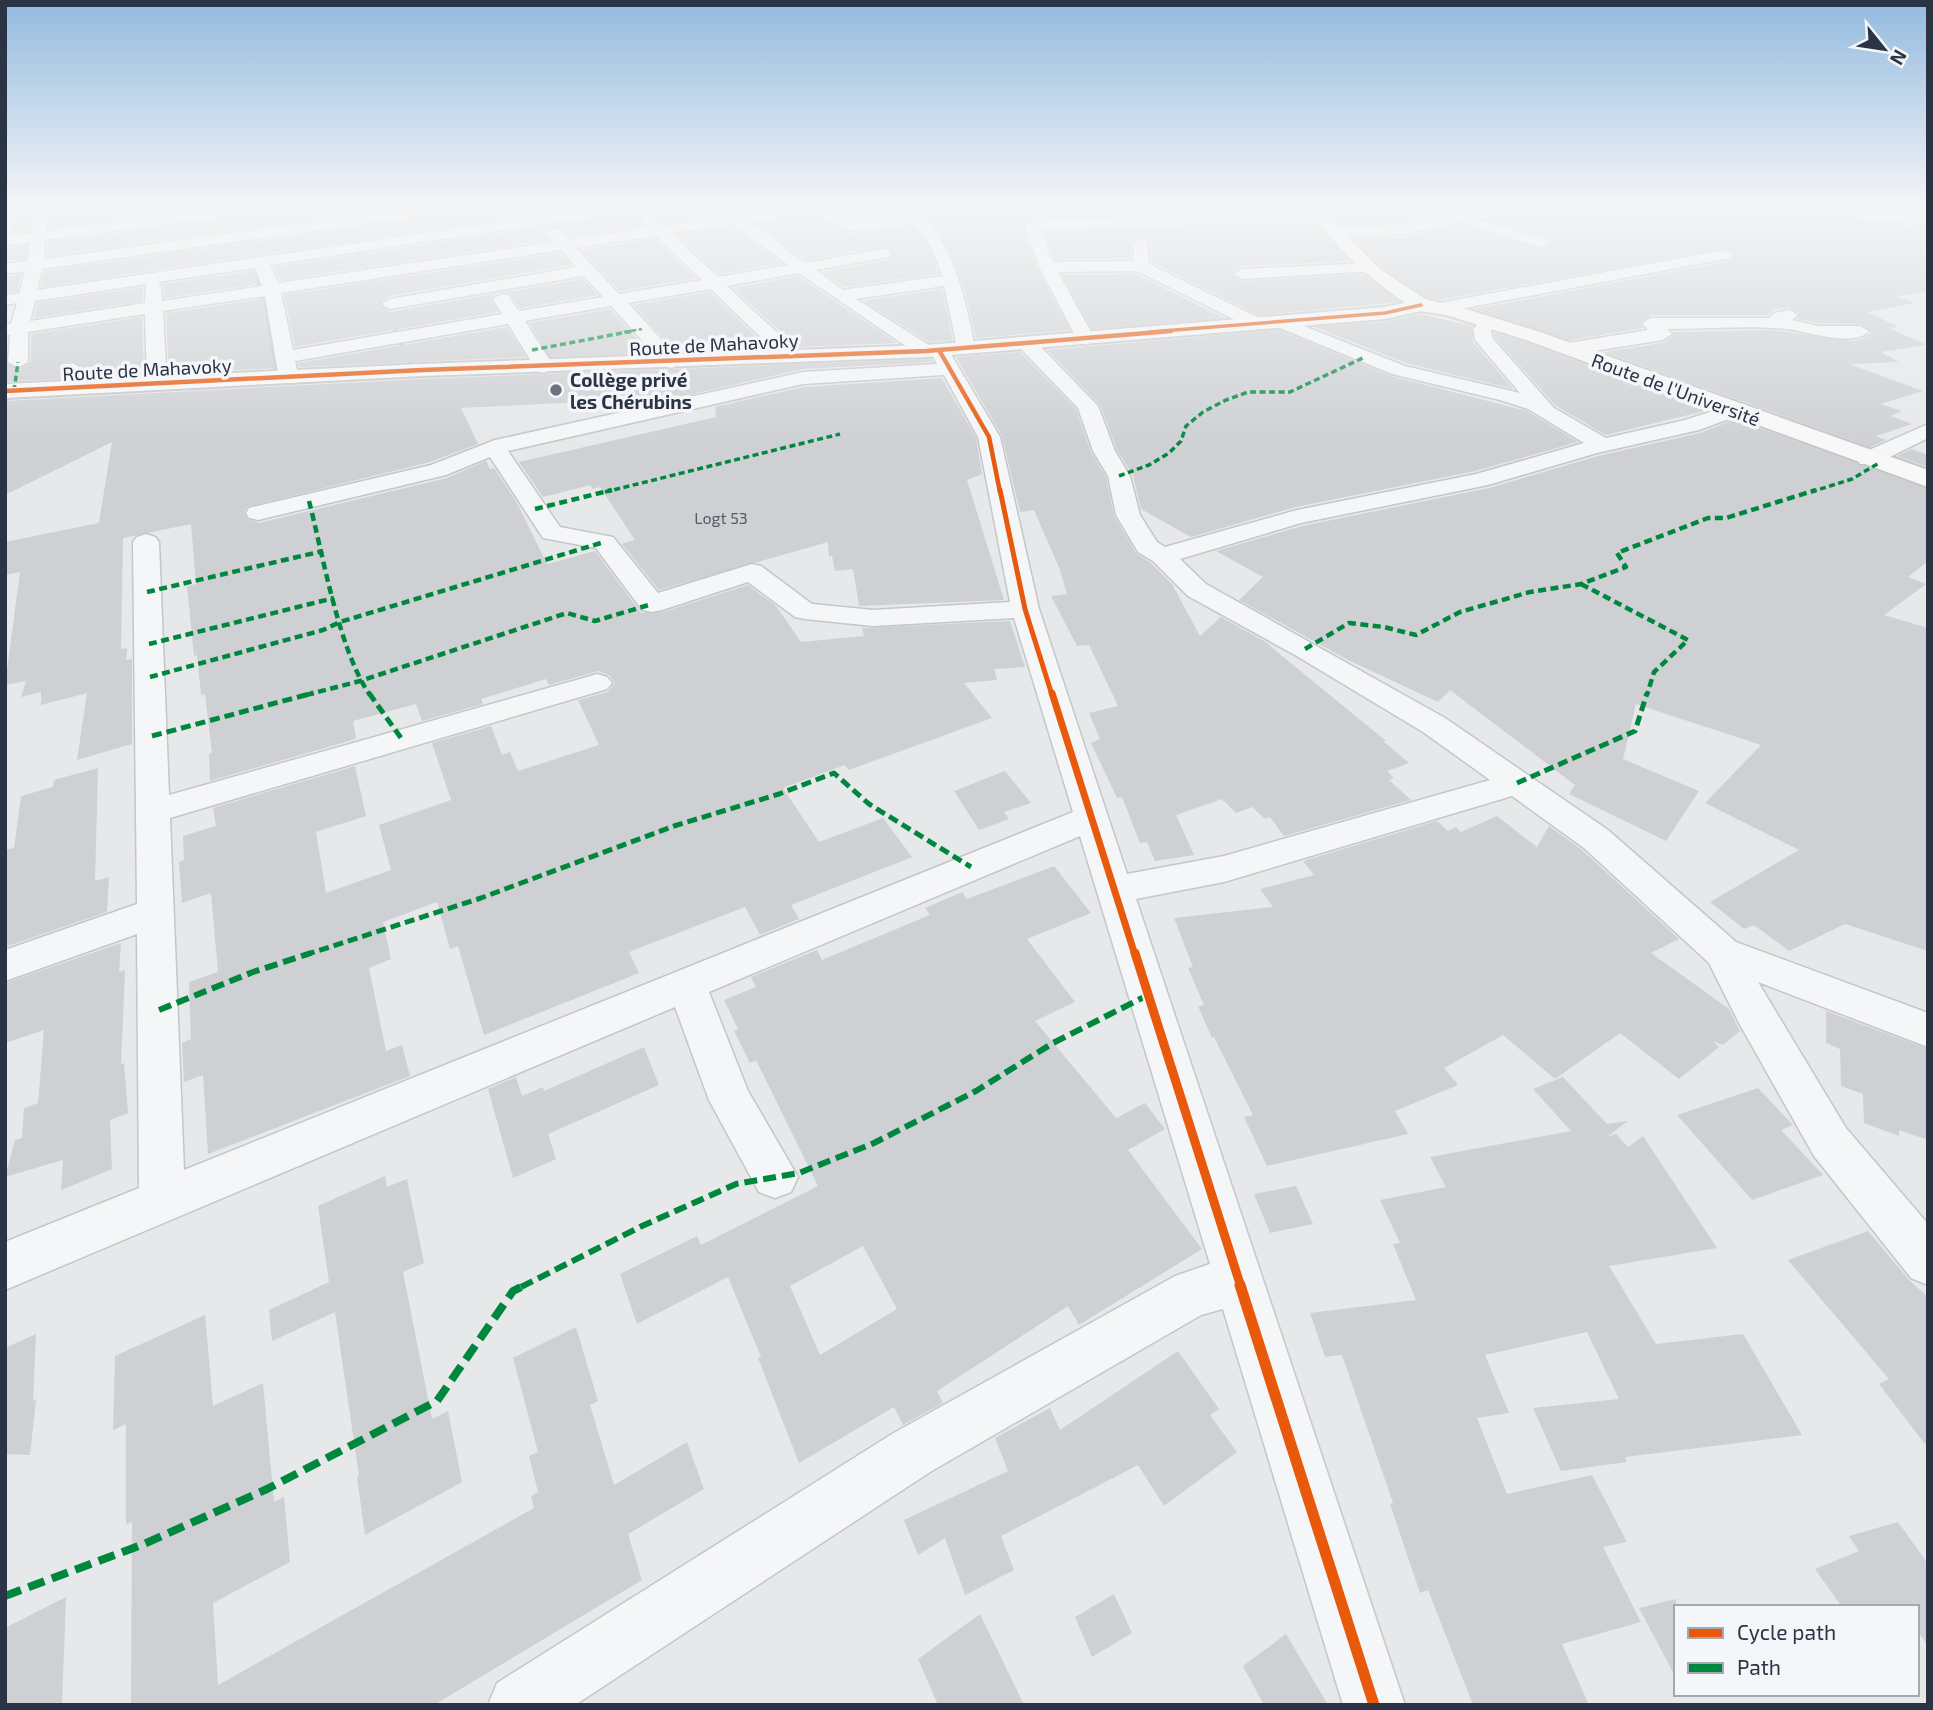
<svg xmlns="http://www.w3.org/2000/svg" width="1933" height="1710" font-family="'Exo 2',sans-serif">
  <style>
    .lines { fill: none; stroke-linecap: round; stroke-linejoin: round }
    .stream { fill: #b4c4d5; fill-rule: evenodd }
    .building { fill: #ced0d3; fill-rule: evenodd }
    .lane-casing { stroke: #c4c6c8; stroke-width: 3 }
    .street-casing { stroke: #c4c6c8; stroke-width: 3 }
    .secondary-casing { stroke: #c4c6c8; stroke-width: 4 }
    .lane { fill: #f5f6f7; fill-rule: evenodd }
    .street { fill: #f5f6f7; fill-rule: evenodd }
    .secondary { fill: #f8f8f8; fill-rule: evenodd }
    .quiet-far5 { stroke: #00873e; stroke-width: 2.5; stroke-dasharray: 5 2.5; stroke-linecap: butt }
    .quiet-far4 { stroke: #00873e; stroke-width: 3.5; stroke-dasharray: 6 3.5; stroke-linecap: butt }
    .quiet-far3 { stroke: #00873e; stroke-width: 4.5; stroke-dasharray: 8 4.5; stroke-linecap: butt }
    .quiet-far2 { stroke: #00873e; stroke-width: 5; stroke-dasharray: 10 5; stroke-linecap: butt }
    .quiet-far1 { stroke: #00873e; stroke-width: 6; stroke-dasharray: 13 6; stroke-linecap: butt }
    .quiet { stroke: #00873e; stroke-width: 8; stroke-dasharray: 17 8; stroke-linecap: butt }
    .cycleway-far5-casing { stroke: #f4f6f9; stroke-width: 5 }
    .cycleway-far4-casing { stroke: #f4f6f9; stroke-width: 7 }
    .cycleway-far3-casing { stroke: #f4f6f9; stroke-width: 9 }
    .cycleway-far2-casing { stroke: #f4f6f9; stroke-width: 11 }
    .cycleway-far1-casing { stroke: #f4f6f9; stroke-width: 13 }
    .cycleway-casing { stroke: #f4f6f9; stroke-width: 16 }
    .cycleway-far5 { stroke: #e8590c; stroke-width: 3.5 }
    .cycleway-far4 { stroke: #e8590c; stroke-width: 4.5 }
    .cycleway-far3 { stroke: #e8590c; stroke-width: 5 }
    .cycleway-far2 { stroke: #e8590c; stroke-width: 7 }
    .cycleway-far1 { stroke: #e8590c; stroke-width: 9 }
    .cycleway { stroke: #e8590c; stroke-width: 11 }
    .poi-dot { fill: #6c737f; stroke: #f4f6f9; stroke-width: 2.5 }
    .labels { text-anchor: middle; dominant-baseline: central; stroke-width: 7; stroke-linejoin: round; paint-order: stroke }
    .far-number-label { font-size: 16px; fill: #545c69 }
    .far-street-label { font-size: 19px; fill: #2b3445; stroke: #f4f6f9 }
    .far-poi-label { font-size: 19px; font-weight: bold; fill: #2b3445; stroke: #f4f6f9; text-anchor: start }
  </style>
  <rect width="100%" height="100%" fill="#e6e8ea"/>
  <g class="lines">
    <g class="stream">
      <path d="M350,235L352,236L416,370L411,369L348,236Z"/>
      <path d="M254,261L256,262L281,375L278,377L275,375L252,262Z"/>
      <path d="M541,349H545L559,362V364H555L541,351Z"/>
    </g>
  </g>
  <g class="building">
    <path d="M21,207H31L29,231L11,233Z"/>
    <path d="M51,207H213L49,228Z"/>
    <path d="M275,207H404L47,256L48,242L266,214Z"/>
    <path d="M463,207H584L40,287L44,271L454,214Z"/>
    <path d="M639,207H719L715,211L718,215L664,223L646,213L637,219L643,226L570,237L561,228L553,226L543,233L549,240L280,280L274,267L630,214Z"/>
    <path d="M831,207H897L902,213L854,219Z"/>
    <path d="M918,207L938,210L955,207H1304L1308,213L1030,219L1022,226L1037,268L1070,330L976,338L964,289L951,253L931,220Z"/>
    <path d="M1326,207H1480L1404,221L1341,225Z"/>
    <path d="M1526,207H1790L1799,214L1928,228V292L1896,296L1915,303L1867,312L1899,327L1889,328L1926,345L1881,352L1899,362L1849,364L1923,391L1880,404L1902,411L1891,416L1912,424L1876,436L1886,440L1870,447L1604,352L1663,343L1673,336V332L1771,330L1853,341L1864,338L1872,332L1861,324L1819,323L1798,319L1799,313L1788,307L1773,310L1768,315H1651L1639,323L1643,328L1570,340L1474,309L1730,261L1735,254L1725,248L1440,300L1428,298L1382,267L1355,239L1405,237L1460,225L1535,248H1548L1552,243L1547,237L1488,219L1522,213Z"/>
    <path d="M814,215L851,234L914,226L932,254L938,274L844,287L822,272L889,260L893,255L891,250L883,246L806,260L756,223Z"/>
    <path d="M1245,226L1318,227L1350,261L1242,266L1232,273L1241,281L1364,274L1399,302L1258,315L1152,262L1150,240L1143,236L1131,243V258L1055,259L1044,232Z"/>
    <path d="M732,227L782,263L719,274L677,235Z"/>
    <path d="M655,239L696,278L620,291L581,250Z"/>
    <path d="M27,245L25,259L5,261V249Z"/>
    <path d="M560,253L571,265L390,296L379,303L390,312L498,293L490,298L498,312L295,347L284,295Z"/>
    <path d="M253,271L258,284L164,298L163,284Z"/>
    <path d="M21,274L17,291L5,292V277Z"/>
    <path d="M1136,274L1224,318L1092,329L1062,275Z"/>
    <path d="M798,276L897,343L797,347L733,288Z"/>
    <path d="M583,279L598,295L520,308L510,294L506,292Z"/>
    <path d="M143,287L142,301L34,318L37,303Z"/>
    <path d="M942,289L953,340L929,342L863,301Z"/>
    <path d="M710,292L768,348L676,352L633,305Z"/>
    <path d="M263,299L275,368L169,374L166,313Z"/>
    <path d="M610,309L650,353L550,357L529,323Z"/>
    <path d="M1421,314L1472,326L1473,342L1513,389L1406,363L1315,327L1385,322Z"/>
    <path d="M142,317L144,375L80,378L81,366L72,361L65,366L64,379L5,381V338V362L19,370L31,362V334Z"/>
    <path d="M507,327L526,357L299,367L298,363Z"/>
    <path d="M1279,330L1391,376L1527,411L1578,442L1475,471L1296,507L1191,537L1141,509L1133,475L1117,450L1100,405L1047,350Z"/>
    <path d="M1494,333L1525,342L1709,410L1606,435L1556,406L1495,338Z"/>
    <path d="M1020,352L1076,409L1091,452L1106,477L1114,516L1136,553L1151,563L1172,584L1200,636L1221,617L1264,641L1386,741H1383L1409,763L1387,771L1394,778L1389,780L1411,800L1284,836L1270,817L1265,819L1252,807L1236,813L1222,799L1176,815L1194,855L1155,861L1147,842L1140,843L1122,797L1117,798L1091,743L1100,739L1089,713L1118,706L1089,645L1077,646L1051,596L1067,594L1060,570L1034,510L1020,512L1002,436L956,357Z"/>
    <path d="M931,359L933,362L803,369L679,397L461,408L478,444L430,462L247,507L244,512L247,519L259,523L447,478L486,461L490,469L494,468L517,503L547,564L595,551L641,613L663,612L748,585L776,606L801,642L864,636L862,628L1010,621L1025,667L994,669L997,680L964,683L992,718L849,770L845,765L783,788L819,842L883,818L912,857L791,905L799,919L760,935L745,907L629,952L639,973L484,1035L458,946L450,949L437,902L383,922L391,959L369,968L386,1051L402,1045L410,1076L208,1154L203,1075L184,1082L182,1043L191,1039L189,982L218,972L211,893L182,903L179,862L184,860L183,836L216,826L213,808L355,766L366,816L316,832L326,893L391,870L379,825L451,800L432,743L491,726L502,755L510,752L518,771L599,745L578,700L608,692L615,683L609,675L598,671L549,685L546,679L481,699L483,704L422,721L416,704L353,721L356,738L349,741L210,781L209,754L212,753L205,694L201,695L197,655L194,656L187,586L196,584L191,524L123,538L121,649L127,648L126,660L132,659V744L77,760L87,693L41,705V692L21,697L26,681L5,685L20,572L5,575V542L99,523L112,442L5,495V401L422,379Z"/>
    <path d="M942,378L976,438L982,474L967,480L1004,600L859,606L853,569L835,571L832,556L829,557L828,542L659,590L622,544L635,540L600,487L593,489L590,485L543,497L519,462L716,417L715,407L803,387Z"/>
    <path d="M1735,419L1928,489V561L1908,577L1926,584L1884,615L1928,628V951L1845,924L1789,951L1754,925L1744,929L1710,902L1799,850L1705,803L1761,745L1636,704L1623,759L1699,791L1666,841L1569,794L1575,785L1450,690L1438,702L1348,660L1239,600L1263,577L1216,551L1302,526L1489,488L1598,456L1700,433Z"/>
    <path d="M1912,449L1928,455V467L1897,456Z"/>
    <path d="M98,768L95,881L109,877L107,912L5,947V850L14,848L21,796L53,787L54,780Z"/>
    <path d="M1005,771L1031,803L1004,812L1009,819L979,830L954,791Z"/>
    <path d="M1497,816L1537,847L1549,826L1582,850L1679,939L1651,953L1729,1009L1740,1031L1723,1045L1713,1041L1719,1047L1679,1079L1620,1033L1555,1079L1503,1035L1444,1068L1458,1085L1395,1111L1408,1134L1267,1166L1244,1117L1253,1115L1214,1037L1212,1038L1198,1006L1204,1005L1188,968L1193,967L1174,918L1273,907L1260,889L1314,875L1303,861L1437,821L1448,831L1456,827L1461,832Z"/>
    <path d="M1054,866L1091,913L1027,939L1075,1002L1035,1021L1116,1118L1145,1103L1165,1129L1128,1150L1202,1249L1079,1325L1068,1306L937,1391L943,1403L903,1425L894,1407L799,1463L758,1358L761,1357L728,1277L637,1324L620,1274L697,1236L701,1245L818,1186L756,1060L750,1063L734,1031L738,1029L724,1000L756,987L751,977L817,950L822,960L930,915L925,908L962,892L967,899ZM863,1246L897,1309L820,1355L790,1286Z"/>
    <path d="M121,943L119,972L125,970L121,1064L124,1063L128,1113L110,1120L112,1169L61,1190L63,1160L5,1177L15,1140L22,1138L24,1108L38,1103L44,1030L5,1043V983Z"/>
    <path d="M1826,1011L1928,1049V1140L1899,1130V1136L1864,1123L1863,1094L1841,1086L1840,1049L1826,1043Z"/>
    <path d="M644,1047L659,1085L548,1134L556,1159L513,1178L488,1089L516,1077L522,1096L543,1087L544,1091Z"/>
    <path d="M1563,1077L1607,1124L1628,1121L1607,1137L1616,1134L1628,1147L1643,1136L1717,1248L1609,1266L1656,1344L1743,1334L1802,1435L1625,1457L1627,1462L1561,1471L1533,1408L1619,1399L1587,1332L1485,1355L1509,1413L1477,1418L1507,1494L1592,1475L1627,1542L1603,1547L1641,1622L1562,1644L1589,1705H1473L1428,1590L1420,1593L1390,1504L1393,1503L1342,1355L1325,1357L1310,1313L1416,1300L1393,1244L1400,1243L1380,1200L1446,1187L1430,1157L1571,1131L1533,1089Z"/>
    <path d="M1758,1088L1793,1125L1781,1130L1823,1175L1752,1200L1677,1115Z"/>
    <path d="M385,1176L387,1187L407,1179L424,1263L403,1272L432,1419L448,1411L462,1482L365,1535L357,1477L359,1476L335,1312L272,1341L269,1310L329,1282L318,1206Z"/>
    <path d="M1296,1186L1313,1224L1270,1233L1254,1194Z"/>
    <path d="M1868,1231L1909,1280L1928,1297V1448L1879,1384L1889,1379L1788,1260Z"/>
    <path d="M205,1315L213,1406L263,1383L274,1502L284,1497L290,1562L213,1603L218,1685L534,1508L531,1496L538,1492L529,1456L538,1452L513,1358L576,1327L598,1401L590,1405L614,1485L687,1442L704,1489L628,1534L642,1580L434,1705H131L132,1522L126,1525V1424L113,1430L115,1356Z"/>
    <path d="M36,1334L33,1401L36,1400L30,1455L5,1454V1348Z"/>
    <path d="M1178,1351L1219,1409L1210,1415L1237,1452L1164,1506L1138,1465L1001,1536L1014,1570L965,1595L945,1538L918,1555L904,1520L1008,1471L995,1438L1050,1408L1060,1430Z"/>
    <path d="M1898,1522L1928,1564V1645L1917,1631V1607H1842L1815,1569L1859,1551L1849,1536Z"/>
    <path d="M1114,1594L1132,1633L1092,1657L1075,1617Z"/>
    <path d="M66,1597L62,1705H5V1628Z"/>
    <path d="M1676,1599V1678L1639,1608Z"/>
    <path d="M980,1614L1024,1705H938L918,1659Z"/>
    <path d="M1286,1634L1328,1705H1264L1243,1666Z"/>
  </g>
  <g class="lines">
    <g class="lane-casing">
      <path id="lane" d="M73,363L78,366L76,388L71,391L66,388L68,366Z"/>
    </g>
    <g class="street-casing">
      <g id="street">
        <path d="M34,207H48L46,231L233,207H273L266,211L45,240L44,259L423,207H461L454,211L42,269L37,290L601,207H637L630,211L270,265L278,283L554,242L546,233L554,228L559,230L569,240L648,228L640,219L647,215L663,226L723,217L718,211L724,207L739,214L787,207H826L853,222L907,215L900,207H915C955,245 964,295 975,347L966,353L957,347L944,286L856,299L932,347L946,346L1000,437L1039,609L1127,874L1224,856L1490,780L1423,732L1295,655L1188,596L1153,561L1138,552L1116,515L1108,476L1093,451L1078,408L1021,349L1019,345L1021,341H1035L1098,406L1115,451L1130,476L1140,515L1157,542L1165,547L1297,510L1476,474L1584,443L1528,409L1500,400L1392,374L1275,326L1272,322L1275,318L1281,317L1405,366L1520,393L1475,340L1473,329L1483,318H1495L1498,322L1491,330L1493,339L1554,408L1606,438L1685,420L1735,404L1742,406L1745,410L1742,414L1699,430L1597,453L1488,485L1301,523L1180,559L1206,584L1445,718L1608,830L1736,942L1928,1013V1047L1758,982L1846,1128L1928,1224V1285L1911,1278L1814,1156L1739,1023L1709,963L1584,848L1512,796L1224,882L1136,899L1405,1705H1343L1223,1309L1201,1315L930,1472L575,1705H488L497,1683L892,1434L1175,1276L1210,1264L1080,836L709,992L748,1091L798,1177L791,1192L775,1198L759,1192L709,1100L675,1007L5,1290V1242L139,1188L137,934L5,981V950L137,904L133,542L137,537L146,534L155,537L159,542L169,795L587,677L597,674L607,677L612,683L607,689L170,818L184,1170L1073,812L1014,618L873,626L805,619L795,617L748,582L662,610L652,612L642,610L596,548L543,538L490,457L446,475L258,520L249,518L246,513L249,508L431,465L495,440L803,372L937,364L932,355H919L799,273L727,286L798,352L801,356L791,362L784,360L711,289L628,303L682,362L672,368L665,366L611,306L525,321L554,367L544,373L537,371L508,324L295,361L299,379L296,383H282L279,379L265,296L163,311L167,384L164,388H150L147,384L145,314L28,332V362L18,368L8,362L10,335H5V324H11L17,303L5,305V295L19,293L25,271L5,274V264L27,261L30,242L5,246V236L31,233ZM814,212L851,231L915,223L934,253L942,276L843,290L816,270L889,257L891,254L889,251L883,249L805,263L749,221ZM733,224L788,265L718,277L671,233ZM656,236L702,280L619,294L576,248ZM561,250L576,267L390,299L381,304L390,309L584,276L603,297L519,311L508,295L502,294L493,299L502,314L293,350L281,293ZM255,268L262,286L162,301L161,286L158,282ZM146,284L145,303L30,321L35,301ZM944,375L978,437L1010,602L873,610L812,604L761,566L752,564L658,593L613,537L560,527L508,451L803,384Z"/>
        <path d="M1494,207H1523L1521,210L1478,219L1546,240L1549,243L1546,246H1536L1460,222L1404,234L1335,238L1327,233L1335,228L1404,224Z"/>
        <path d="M1792,207H1838L1928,217V225L1799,211Z"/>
        <path d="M1245,215L1326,216L1333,220L1326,224L1245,223L1040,229L1053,262L1133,261L1134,243L1142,238L1147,240L1149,264L1263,320L1266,324L1257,329L1251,328L1137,271L1058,272L1095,339L1086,345L1077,339L1039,267L1024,225L1031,221Z"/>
        <path d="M1724,250L1732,255L1730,258L1439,313L1430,308L1439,303Z"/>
        <path d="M1370,263L1376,265L1378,268L1376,271L1242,279L1234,274L1242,269Z"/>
        <path d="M1789,310L1798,315L1792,320L1819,326H1860L1869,331C1855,348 1805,331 1786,329C1748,325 1707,329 1668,329L1672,334L1663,340L1568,355L1559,349L1568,343L1648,330L1642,323L1651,318H1769L1774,313Z"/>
        <path d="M1928,424V438L1876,464H1860L1857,459L1860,454Z"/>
      </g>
    </g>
    <g class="secondary-casing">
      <path id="secondary" d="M1307,207H1323L1341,229L1380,269L1427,300L1456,306L1540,332L1928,470V487L1526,340L1446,315L1421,311L1385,319L926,357L422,376L5,398V384L422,364L926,345L1385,307L1405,303C1365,275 1335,247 1307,207Z"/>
    </g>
    <use href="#lane" class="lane"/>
    <use href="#street" class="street"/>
    <use href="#secondary" class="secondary"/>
    <path class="quiet-far5" d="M624,332L642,329"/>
    <g class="quiet-far4">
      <path d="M532,350L633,331"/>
      <path d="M14,391L18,362"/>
      <path d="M1119,476L1149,465L1169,453L1181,441L1186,426L1203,412L1226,400L1248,392H1290L1365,357"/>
      <path d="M605,492L840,434"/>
      <path d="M1811,492L1852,479L1879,463"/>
    </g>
    <g class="quiet-far3">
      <path d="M309,501C323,555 339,651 370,695"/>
      <path d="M535,509L612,490"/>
      <path d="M1581,584L1688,640L1654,672L1647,695"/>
      <path d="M147,592L323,551"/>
      <path d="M149,644L334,598"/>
      <path d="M1305,649L1349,623L1384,627L1416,635L1460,612L1530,592L1581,584L1626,567L1617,553L1708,518H1726L1816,490"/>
      <path d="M150,677L323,630L340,622L604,542"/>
      <path d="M306,695L360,681L567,613L595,621L652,604"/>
    </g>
    <g class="quiet-far2">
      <path d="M369,693L401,738"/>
      <path d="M152,736L313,693"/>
      <path d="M1517,783L1635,731L1647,693"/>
      <path d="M305,955L481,898L674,826L779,794L834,773L869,804L971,867"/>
    </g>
    <g class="quiet-far1">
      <path d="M159,1010L253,972L311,953"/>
      <path d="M521,1287L642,1226L736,1184L799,1173L874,1143L976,1091L1053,1043L1148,995"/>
    </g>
    <path class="quiet" d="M5,1596L144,1544L267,1489L437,1401L513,1291L525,1285"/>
    <g class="cycleway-far5-casing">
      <path id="cycleway-far5" d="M1150,332L1385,313L1421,305"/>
    </g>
    <g class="cycleway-far4-casing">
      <g id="cycleway-far4">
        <path d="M939,350L989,437L1000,492"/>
        <path d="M5,391L422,370L926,351L1171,331"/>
      </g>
    </g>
    <g class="cycleway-far3-casing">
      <path id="cycleway-far3" d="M1000,490L1025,609L1052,695"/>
    </g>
    <g class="cycleway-far2-casing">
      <path id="cycleway-far2" d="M1052,693L1135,955"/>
    </g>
    <g class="cycleway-far1-casing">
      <path id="cycleway-far1" d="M1135,953L1241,1287"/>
    </g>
    <g class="cycleway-casing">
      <path id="cycleway" d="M1240,1285L1374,1705"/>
    </g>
    <use href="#cycleway-far5" class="cycleway-far5"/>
    <use href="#cycleway-far4" class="cycleway-far4"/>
    <use href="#cycleway-far3" class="cycleway-far3"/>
    <use href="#cycleway-far2" class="cycleway-far2"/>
    <use href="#cycleway-far1" class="cycleway-far1"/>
    <use href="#cycleway" class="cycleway"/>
  </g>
  <linearGradient id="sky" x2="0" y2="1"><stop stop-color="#93bae0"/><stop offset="0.46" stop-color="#f4f5f6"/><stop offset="1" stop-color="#f4f5f6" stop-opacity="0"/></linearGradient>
  <rect width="1933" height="446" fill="url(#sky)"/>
  <circle class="poi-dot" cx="556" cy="390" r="7"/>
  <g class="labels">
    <g class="far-number-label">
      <text x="721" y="517">Logt 53</text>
    </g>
    <g class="far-street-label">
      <text transform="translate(714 344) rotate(-3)">Route de Mahavoky</text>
      <text transform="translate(147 369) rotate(-3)">Route de Mahavoky</text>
      <text transform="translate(1676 389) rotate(20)">Route de l'Université</text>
    </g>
    <g class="far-poi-label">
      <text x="570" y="379">Collège privé<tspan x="570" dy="22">les Chérubins</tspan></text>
    </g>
  </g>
  <rect width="1933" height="1710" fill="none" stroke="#2b3445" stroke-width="14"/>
  <rect x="1674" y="1605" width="245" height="91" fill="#f4f6f9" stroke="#a4a8b1" stroke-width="2"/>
  <rect x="1688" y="1628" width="35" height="10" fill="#e8590c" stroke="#a4a8b1" stroke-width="2"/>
  <text x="1737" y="1640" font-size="21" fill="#2b3445">Cycle path</text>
  <rect x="1688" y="1663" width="35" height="10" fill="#00873e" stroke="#a4a8b1" stroke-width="2"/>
  <text x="1737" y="1675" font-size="21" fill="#2b3445">Path</text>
  <g transform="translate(1884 49) rotate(120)" stroke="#f4f6f9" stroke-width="5" paint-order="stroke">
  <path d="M0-5L12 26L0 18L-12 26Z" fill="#2b3445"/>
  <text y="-10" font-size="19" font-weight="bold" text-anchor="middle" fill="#2b3445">N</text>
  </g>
</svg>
